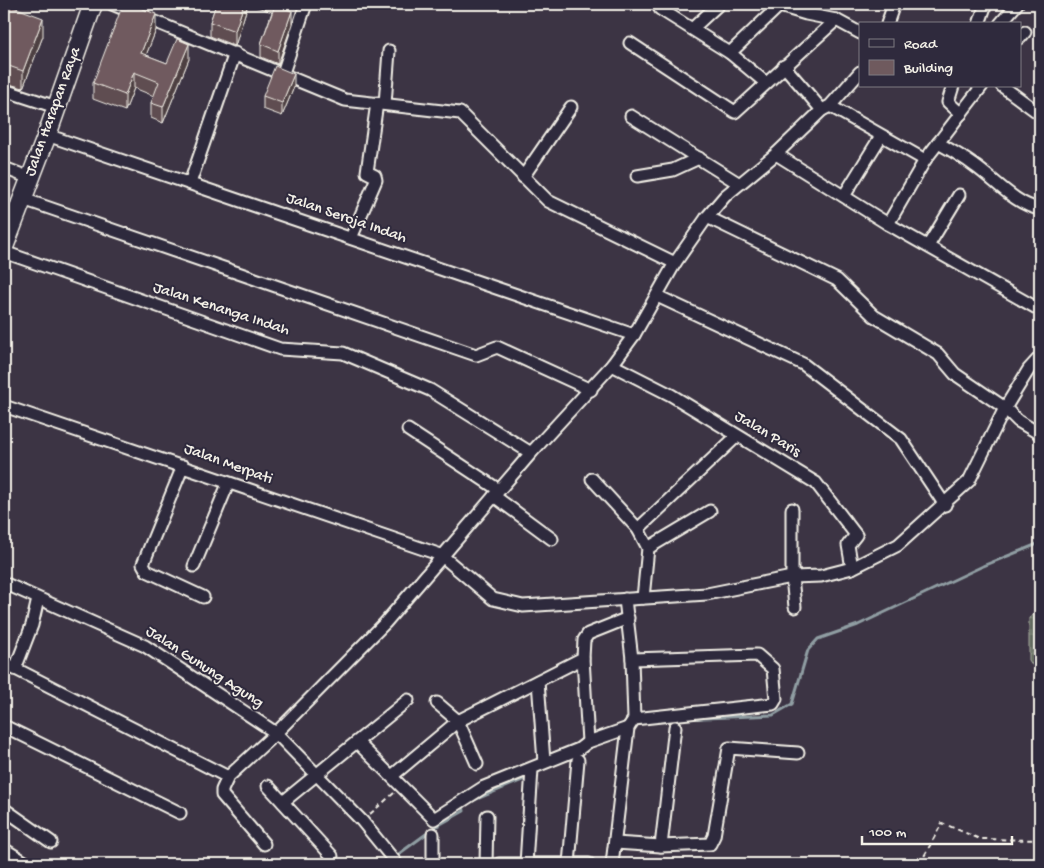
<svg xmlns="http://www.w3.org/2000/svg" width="1044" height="868" font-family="'Gochi Hand',sans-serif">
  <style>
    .wetland { fill: url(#wetland-marsh); stroke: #abaea3 }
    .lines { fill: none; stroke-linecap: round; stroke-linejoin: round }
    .stream { stroke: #909ea3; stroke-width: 3 }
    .minor-casing { stroke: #f4f1e8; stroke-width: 15 }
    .tertiary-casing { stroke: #f4f1e8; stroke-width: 18 }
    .primary-casing { stroke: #f4f1e8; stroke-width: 21 }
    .path { stroke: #f4f1e8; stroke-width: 2; stroke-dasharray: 5 4; stroke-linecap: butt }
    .minor { stroke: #2f2a3d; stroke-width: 11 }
    .tertiary { stroke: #2f2a3d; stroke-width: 14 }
    .primary { stroke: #2f2a3d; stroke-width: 18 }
    .wall { fill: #5f4d51; stroke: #f4f1e8 }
    .shaded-wall { fill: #4e3f42; stroke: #f4f1e8 }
    .building { fill: #6f5a5e; stroke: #f4f1e8 }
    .labels { text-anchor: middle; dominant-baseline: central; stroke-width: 4; stroke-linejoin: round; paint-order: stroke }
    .street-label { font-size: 16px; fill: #f4f1e8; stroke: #2f2a3d }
  </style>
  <defs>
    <pattern id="wetland-marsh" width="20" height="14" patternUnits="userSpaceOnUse" patternTransform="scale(1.25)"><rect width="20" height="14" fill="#626b5e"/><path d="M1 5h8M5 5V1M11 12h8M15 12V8" fill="none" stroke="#798175"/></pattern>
  </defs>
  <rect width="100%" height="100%" fill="#3c3444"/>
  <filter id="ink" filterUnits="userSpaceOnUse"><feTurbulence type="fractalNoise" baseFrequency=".02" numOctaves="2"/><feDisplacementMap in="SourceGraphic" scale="10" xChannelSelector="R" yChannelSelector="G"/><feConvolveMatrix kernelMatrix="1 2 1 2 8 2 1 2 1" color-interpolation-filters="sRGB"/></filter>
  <g filter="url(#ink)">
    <path class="wetland" d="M1040,611V677L1029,660V618Z"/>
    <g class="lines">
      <g class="stream">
        <path d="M681,719L773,715L792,704L808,650L818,639L858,625L983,566L1040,543"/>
        <path d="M474,800L527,778"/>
        <path d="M385,864L437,826L464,811L463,805"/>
      </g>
      <g class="minor-casing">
        <g id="minor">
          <path d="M112,4L345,100L460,113L548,201L675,263"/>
          <path d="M658,4L660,9L730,53L766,83"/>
          <path d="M773,4L806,14L836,20L860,33"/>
          <path d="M887,24L894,4"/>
          <path d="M979,24L986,4"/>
          <path d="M1000,24L1017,4"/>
          <path d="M693,28L719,4"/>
          <path d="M1020,38L1025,32"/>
          <path d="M630,43L735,112L836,20"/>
          <path d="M730,53L778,7"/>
          <path d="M784,66L822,110"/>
          <path d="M283,73L306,4"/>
          <path d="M953,86L948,102L961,114"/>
          <path d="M1002,86L1040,114"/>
          <path d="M4,90L56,107"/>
          <path d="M385,104L389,51"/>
          <path d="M830,106L925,160"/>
          <path d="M631,116L738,183"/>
          <path d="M47,135L634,335"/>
          <path d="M938,143C951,150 963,157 975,166C995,180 1016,205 1040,209"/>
          <path d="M776,154L888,224L1040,310"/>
          <path d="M4,168L30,178"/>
          <path d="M637,176L673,170L699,158"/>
          <path d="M523,177L571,107"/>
          <path d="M190,183L235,53"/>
          <path d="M844,196L881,136"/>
          <path d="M23,199L476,355L497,347L591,390"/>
          <path d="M707,217L837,280L874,316L938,354L955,374L1005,408L1018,421L1040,434"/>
          <path d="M888,224L925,160L982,86"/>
          <path d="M351,238L376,180L375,176L367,172L377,103"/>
          <path d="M928,246L959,195"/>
          <path d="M4,252L280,349L343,353L430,390L531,453"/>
          <path d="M657,296L803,364L901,439L945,505"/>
          <path d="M612,365L671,395L816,483L856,535L848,545L852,568"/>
          <path d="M4,406L441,555L493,599L523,606L707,594L792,577L821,576L852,568L898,545L969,481L1005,408L1029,369L1040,357"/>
          <path d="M408,430L499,490"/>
          <path d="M183,466L143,564L147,571L203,597"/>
          <path d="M592,479L638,529L648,548L643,598"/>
          <path d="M494,496L552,539"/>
          <path d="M792,509V577L795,607"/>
          <path d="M638,529L737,436"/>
          <path d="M648,548L710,511"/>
          <path d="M194,566L228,484"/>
          <path d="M4,583L145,646L276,733L362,821L397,864"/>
          <path d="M583,658L588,742"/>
          <path d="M632,659L757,655L773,669L776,699L773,704L634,719"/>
          <path d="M4,663L228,777"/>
          <path d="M15,669L32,625L38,599"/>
          <path d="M538,681L544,762"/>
          <path d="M437,703L458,721L477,764"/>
          <path d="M4,726L180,813"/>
          <path d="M357,742L434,819L484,787L579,749L588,742L628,728"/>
          <path d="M392,776L458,721L583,658L584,640L588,634L628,618"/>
          <path d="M268,786L332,856"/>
          <path d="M283,802L408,700"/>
          <path d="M4,809L51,842"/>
          <path d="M615,843L661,846L710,844L714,836L729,748L798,753"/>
          <path d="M264,844L222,795V790L228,777L276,733L385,623L531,453L612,365L634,335L675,263L707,217L725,196L776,154L822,110L830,106L860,72"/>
          <path d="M661,846L675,727"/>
          <path d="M433,864V834"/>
          <path d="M486,864L487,816"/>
          <path d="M499,864H589"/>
          <path d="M526,864L532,769"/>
          <path d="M569,864L578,760"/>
          <path d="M612,864L628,728L634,719L632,659L625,599"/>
        </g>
      </g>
      <g class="tertiary-casing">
        <path id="tertiary" d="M4,851L25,864"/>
      </g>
      <g class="primary-casing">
        <path id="primary" d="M4,247L47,135L93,4"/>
      </g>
      <g class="path">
        <path d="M370,814L394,793"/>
        <path d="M920,864L942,823L980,839L1040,840"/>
      </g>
      <use href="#minor" class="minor"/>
      <use href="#tertiary" class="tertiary"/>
      <use href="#primary" class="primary"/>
    </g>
    <g class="wall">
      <path d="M131,4H152L149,11Z"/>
      <path d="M216,4H276V5L292,24L278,64L261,57V44L272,12L248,4L235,46L210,36V22Z"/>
      <path d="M4,25L43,36L23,88L6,83Z"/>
      <path d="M156,30L146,55L167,63L189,59L163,123L151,118V103L154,96L134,88L125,111L93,99V83Z"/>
      <path d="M294,87L282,116L263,109V96Z"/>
    </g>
    <g class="shaded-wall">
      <path d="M149,4H152L149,11Z"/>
      <path d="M244,4H248L235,46V31Z"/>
      <path d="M292,11V24L278,64V51Z"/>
      <path d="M156,14V30L141,68V53Z"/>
      <path d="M43,18V36L23,88V71Z"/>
      <path d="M189,44V59L163,123V107Z"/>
      <path d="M6,65V83H4V66Z"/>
      <path d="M134,72V88L125,111V95Z"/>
      <path d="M294,74V87L282,116V103Z"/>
    </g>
    <g class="building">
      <path d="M123,4H130L156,14L141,53L167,63L177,39L189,44L163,107L151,103L159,82L134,72L125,95L93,83Z"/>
      <path d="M216,4H244L235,31L210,22Z"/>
      <path d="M275,5L292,11L278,51L261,44Z"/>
      <path d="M11,6L43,18L23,71L6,65L4,66V25Z"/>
      <path d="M275,66L294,74L282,103L263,96Z"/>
    </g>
  </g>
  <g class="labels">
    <g class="street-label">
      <text transform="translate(54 112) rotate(-70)">Jalan Harapan Raya</text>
      <text transform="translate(346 219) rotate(19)">Jalan Seroja Indah</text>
      <text transform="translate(221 310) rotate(18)">Jalan Kenanga Indah</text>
      <text transform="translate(767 435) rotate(31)">Jalan Paris</text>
      <text transform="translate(228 465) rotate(20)">Jalan Merpati</text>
      <text transform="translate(204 668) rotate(33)">Jalan Gunung Agung</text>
    </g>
  </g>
  <rect width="1044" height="868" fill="none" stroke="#2f2a3d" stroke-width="20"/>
  <rect x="10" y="10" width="1024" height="848" fill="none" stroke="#f4f1e8" stroke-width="2" filter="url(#ink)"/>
  <rect x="859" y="22" width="162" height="65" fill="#2f2a3d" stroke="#7e7a81"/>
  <rect x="869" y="39" width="25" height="8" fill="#2f2a3d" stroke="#7e7a81"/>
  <text x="904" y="48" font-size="15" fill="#f4f1e8">Road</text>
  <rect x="869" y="60" width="25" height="15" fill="#6f5a5e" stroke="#7e7a81"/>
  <text x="904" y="72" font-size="15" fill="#f4f1e8">Building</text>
  <path d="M862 836v8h150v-8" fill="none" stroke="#f4f1e8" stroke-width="2.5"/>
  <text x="869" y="836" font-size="15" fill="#f4f1e8" stroke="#2f2a3d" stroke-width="4" paint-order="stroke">100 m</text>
</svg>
